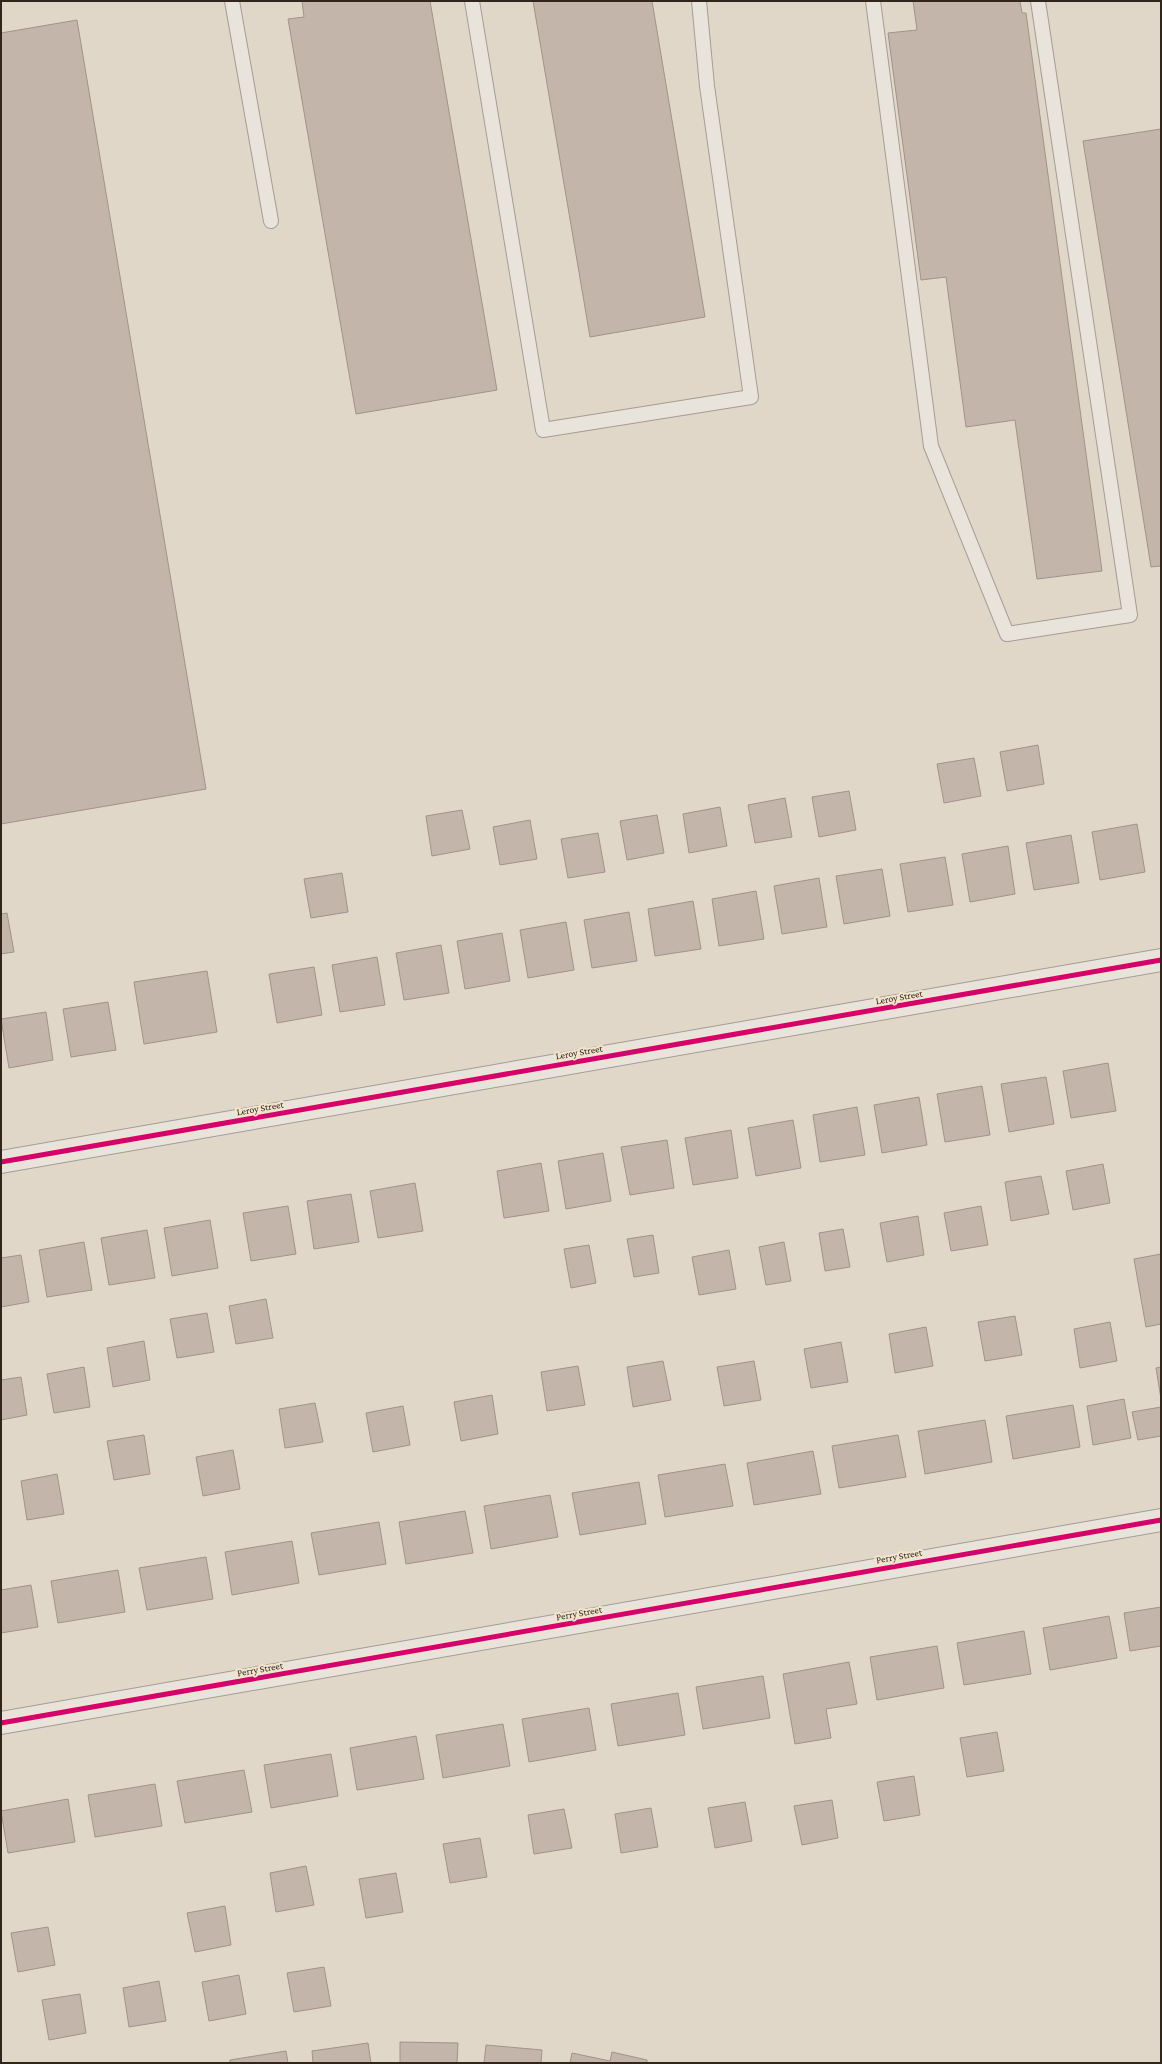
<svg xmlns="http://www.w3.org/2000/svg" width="1162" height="2064" font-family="'Crimson Pro',serif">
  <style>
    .building { fill: #c4b5aa; stroke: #a09389 }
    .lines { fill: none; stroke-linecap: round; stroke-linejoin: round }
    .lane-casing { stroke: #a59c93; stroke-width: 16 }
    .street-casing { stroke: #a59c93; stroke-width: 24 }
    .lane { stroke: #e8e3db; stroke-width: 14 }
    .street { stroke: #e8e3db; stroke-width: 22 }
    .cycleway-casing { stroke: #f2e5ce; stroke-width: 8 }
    .cycleway { stroke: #d6006c; stroke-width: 5 }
    .labels { text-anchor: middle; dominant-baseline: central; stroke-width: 4; stroke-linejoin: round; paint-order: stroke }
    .street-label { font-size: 10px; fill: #32251c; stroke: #f2e5ce }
  </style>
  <rect width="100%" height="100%" fill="#e0d7c9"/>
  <g class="building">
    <path d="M302,1H430L497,390L356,414L288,19L304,17Z"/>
    <path d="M533,1H652L705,317L590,337Z"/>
    <path d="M913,1H1020L1022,13H1026L1102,571L1037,579L1015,420L966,427L946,277L921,280L888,33L917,30Z"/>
    <path d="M77,20L206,789L1,824V33Z"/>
    <path d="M1161,129V566L1151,567L1083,141Z"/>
    <path d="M1038,745L1044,784L1007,791L1000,752Z"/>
    <path d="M974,758L981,796L944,803L937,764Z"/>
    <path d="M849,791L856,830L819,837L812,797Z"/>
    <path d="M785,798L792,837L755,843L748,805Z"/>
    <path d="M720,807L727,846L689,853L683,814Z"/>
    <path d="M462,810L470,849L432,856L426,816Z"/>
    <path d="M657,815L664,853L627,860L620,821Z"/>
    <path d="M530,820L537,859L500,865L493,827Z"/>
    <path d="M1137,824L1145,872L1100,880L1092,832Z"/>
    <path d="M598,833L605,872L568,878L561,839Z"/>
    <path d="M1071,835L1079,883L1034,890L1026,843Z"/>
    <path d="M1008,846L1015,894L970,902L962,854Z"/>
    <path d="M945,857L953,905L908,912L900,864Z"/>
    <path d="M882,869L890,916L844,924L836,876Z"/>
    <path d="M342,873L348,912L311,918L304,879Z"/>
    <path d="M819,878L827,927L782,934L774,886Z"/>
    <path d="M756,891L764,939L719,946L712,899Z"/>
    <path d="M693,901L701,949L655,956L648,909Z"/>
    <path d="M629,912L637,961L592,968L584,920Z"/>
    <path d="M7,913L14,952L1,954V914Z"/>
    <path d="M566,922L574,970L528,978L520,930Z"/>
    <path d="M502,933L510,981L465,989L457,941Z"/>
    <path d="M441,945L449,993L404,1000L396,953Z"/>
    <path d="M377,957L385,1005L340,1012L332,965Z"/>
    <path d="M314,967L322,1015L277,1023L269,974Z"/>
    <path d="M207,971L217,1032L144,1044L134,982Z"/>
    <path d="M108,1002L116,1050L71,1057L63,1009Z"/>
    <path d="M46,1012L53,1060L9,1068L1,1019Z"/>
    <path d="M1108,1063L1116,1111L1071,1118L1063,1071Z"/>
    <path d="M1046,1077L1054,1124L1009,1132L1001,1084Z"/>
    <path d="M982,1086L990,1135L945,1142L937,1094Z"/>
    <path d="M919,1097L927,1145L882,1153L874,1105Z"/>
    <path d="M857,1107L865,1155L820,1162L813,1115Z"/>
    <path d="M793,1120L801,1168L756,1176L748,1128Z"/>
    <path d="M731,1130L738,1178L693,1185L685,1138Z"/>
    <path d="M667,1140L674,1188L630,1195L621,1147Z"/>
    <path d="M603,1153L611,1201L566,1209L558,1161Z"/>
    <path d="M541,1163L549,1211L504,1218L497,1171Z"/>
    <path d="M1103,1164L1110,1203L1073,1210L1066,1171Z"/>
    <path d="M1041,1176L1049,1214L1011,1221L1005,1182Z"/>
    <path d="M415,1183L423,1231L378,1238L370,1191Z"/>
    <path d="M351,1194L359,1242L314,1249L307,1201Z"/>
    <path d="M288,1206L296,1254L251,1261L243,1213Z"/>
    <path d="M981,1206L988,1245L951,1251L944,1213Z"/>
    <path d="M918,1216L924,1255L887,1262L880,1223Z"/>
    <path d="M210,1220L218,1268L172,1276L164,1228Z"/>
    <path d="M843,1229L850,1267L825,1271L819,1233Z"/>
    <path d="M147,1230L155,1278L109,1285L101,1238Z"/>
    <path d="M653,1235L659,1273L634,1277L627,1239Z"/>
    <path d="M84,1242L92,1290L47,1297L39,1250Z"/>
    <path d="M784,1242L791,1281L766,1285L759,1247Z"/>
    <path d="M589,1245L596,1283L571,1288L564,1249Z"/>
    <path d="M729,1250L736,1289L699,1295L692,1257Z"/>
    <path d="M1161,1254V1324L1146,1327L1134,1259Z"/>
    <path d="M21,1255L29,1302L1,1307V1258Z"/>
    <path d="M266,1299L273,1338L236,1344L229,1306Z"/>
    <path d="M207,1313L214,1352L177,1358L170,1319Z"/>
    <path d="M1015,1316L1022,1355L985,1361L978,1322Z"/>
    <path d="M1110,1322L1117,1361L1080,1368L1074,1329Z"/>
    <path d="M926,1327L933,1366L895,1373L889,1334Z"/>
    <path d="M144,1341L150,1380L113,1387L107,1348Z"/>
    <path d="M841,1342L848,1382L811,1388L804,1349Z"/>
    <path d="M663,1361L671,1400L633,1407L627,1367Z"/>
    <path d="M754,1361L761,1400L724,1406L717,1367Z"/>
    <path d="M578,1366L585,1405L547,1411L541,1372Z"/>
    <path d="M84,1367L90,1407L54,1413L47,1374Z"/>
    <path d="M1161,1367V1399L1156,1368Z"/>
    <path d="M21,1377L27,1415L1,1420V1380Z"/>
    <path d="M492,1395L498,1434L461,1441L454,1402Z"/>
    <path d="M1124,1399L1131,1438L1093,1445L1087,1406Z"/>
    <path d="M315,1403L323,1442L285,1448L279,1409Z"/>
    <path d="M1073,1405L1080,1447L1013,1459L1006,1416Z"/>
    <path d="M403,1406L410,1445L373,1452L366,1413Z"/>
    <path d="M1161,1407V1436L1138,1440L1132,1412Z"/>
    <path d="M985,1420L992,1462L925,1474L918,1431Z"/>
    <path d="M144,1435L150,1474L114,1480L107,1441Z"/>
    <path d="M898,1435L906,1477L839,1488L832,1446Z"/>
    <path d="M233,1450L240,1489L203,1496L196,1457Z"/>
    <path d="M813,1451L821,1494L754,1505L747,1463Z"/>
    <path d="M725,1464L733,1506L665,1517L658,1475Z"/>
    <path d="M57,1474L64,1514L27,1520L21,1481Z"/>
    <path d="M639,1482L646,1524L580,1535L572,1493Z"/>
    <path d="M550,1495L558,1537L491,1549L484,1506Z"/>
    <path d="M465,1511L473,1553L406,1564L399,1522Z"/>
    <path d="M379,1522L386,1564L319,1575L311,1533Z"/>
    <path d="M292,1541L299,1583L232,1595L225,1552Z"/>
    <path d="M206,1557L213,1599L147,1610L139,1568Z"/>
    <path d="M118,1570L125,1612L58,1623L51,1581Z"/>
    <path d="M31,1585L38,1627L1,1633V1590Z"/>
    <path d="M1161,1607V1646L1130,1651L1124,1613Z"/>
    <path d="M1109,1616L1117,1658L1050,1670L1043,1628Z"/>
    <path d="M1024,1631L1031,1674L964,1685L957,1643Z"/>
    <path d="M937,1646L944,1688L877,1700L870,1657Z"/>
    <path d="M849,1662L857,1704L826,1709L831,1738L795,1744L783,1674Z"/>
    <path d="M763,1676L770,1718L703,1729L696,1687Z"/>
    <path d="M678,1693L685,1735L618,1746L611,1704Z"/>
    <path d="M589,1708L596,1750L529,1762L522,1719Z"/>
    <path d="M503,1724L510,1766L443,1778L436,1735Z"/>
    <path d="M997,1732L1004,1771L967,1777L960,1738Z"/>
    <path d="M416,1736L424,1779L357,1790L350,1748Z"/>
    <path d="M331,1754L338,1796L271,1808L264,1765Z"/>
    <path d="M244,1770L252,1812L185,1823L177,1781Z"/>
    <path d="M914,1776L920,1815L884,1821L877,1782Z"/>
    <path d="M155,1784L162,1826L95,1837L88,1795Z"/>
    <path d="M68,1799L75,1842L8,1853L1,1811Z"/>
    <path d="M832,1800L838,1838L802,1845L794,1806Z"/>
    <path d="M745,1802L752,1841L715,1848L708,1808Z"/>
    <path d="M651,1808L658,1847L621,1853L615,1814Z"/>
    <path d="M564,1809L572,1848L534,1854L528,1815Z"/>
    <path d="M480,1838L487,1877L450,1883L443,1844Z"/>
    <path d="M306,1866L314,1905L276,1912L270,1873Z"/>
    <path d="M396,1873L403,1912L366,1918L359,1879Z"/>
    <path d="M225,1906L231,1945L195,1952L187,1913Z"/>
    <path d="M48,1927L55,1965L18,1972L11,1933Z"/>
    <path d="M324,1967L331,2006L294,2012L287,1973Z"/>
    <path d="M239,1975L246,2014L209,2021L202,1982Z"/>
    <path d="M159,1981L166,2021L129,2027L123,1988Z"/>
    <path d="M80,1994L86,2033L49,2040L42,2000Z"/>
    <path d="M400,2042L458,2043L457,2063H400Z"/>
    <path d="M368,2043L371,2063H313L312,2051Z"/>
    <path d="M486,2045L542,2050L541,2063H484Z"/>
    <path d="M286,2051L288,2063H230V2060Z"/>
    <path d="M612,2052L647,2060V2063H570L572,2053L610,2061Z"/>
  </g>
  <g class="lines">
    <g class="lane-casing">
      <g id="lane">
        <path d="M232,1L271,221"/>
        <path d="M472,1L543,430L751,397L707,86L699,1"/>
        <path d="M873,1L931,446L1007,634L1130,615L1038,1"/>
      </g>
    </g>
    <g class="street-casing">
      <g id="street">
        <path d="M1,1162L1161,960"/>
        <path d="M1,1723L1161,1520"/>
      </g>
    </g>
    <use href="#lane" class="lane"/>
    <use href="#street" class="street"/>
    <g class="cycleway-casing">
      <g id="cycleway">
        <path d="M1,1162L1161,960"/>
        <path d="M1,1723L1161,1520"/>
      </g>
    </g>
    <use href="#cycleway" class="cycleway"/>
  </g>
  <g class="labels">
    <g class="street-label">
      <text transform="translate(899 997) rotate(-10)">Leroy Street</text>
      <text transform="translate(579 1052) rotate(-10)">Leroy Street</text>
      <text transform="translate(260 1108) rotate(-10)">Leroy Street</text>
      <text transform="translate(899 1556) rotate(-10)">Perry Street</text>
      <text transform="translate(579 1613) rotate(-10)">Perry Street</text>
      <text transform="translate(260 1669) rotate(-10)">Perry Street</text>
    </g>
  </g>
  <rect width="1162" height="2064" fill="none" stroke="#32251c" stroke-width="4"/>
</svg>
